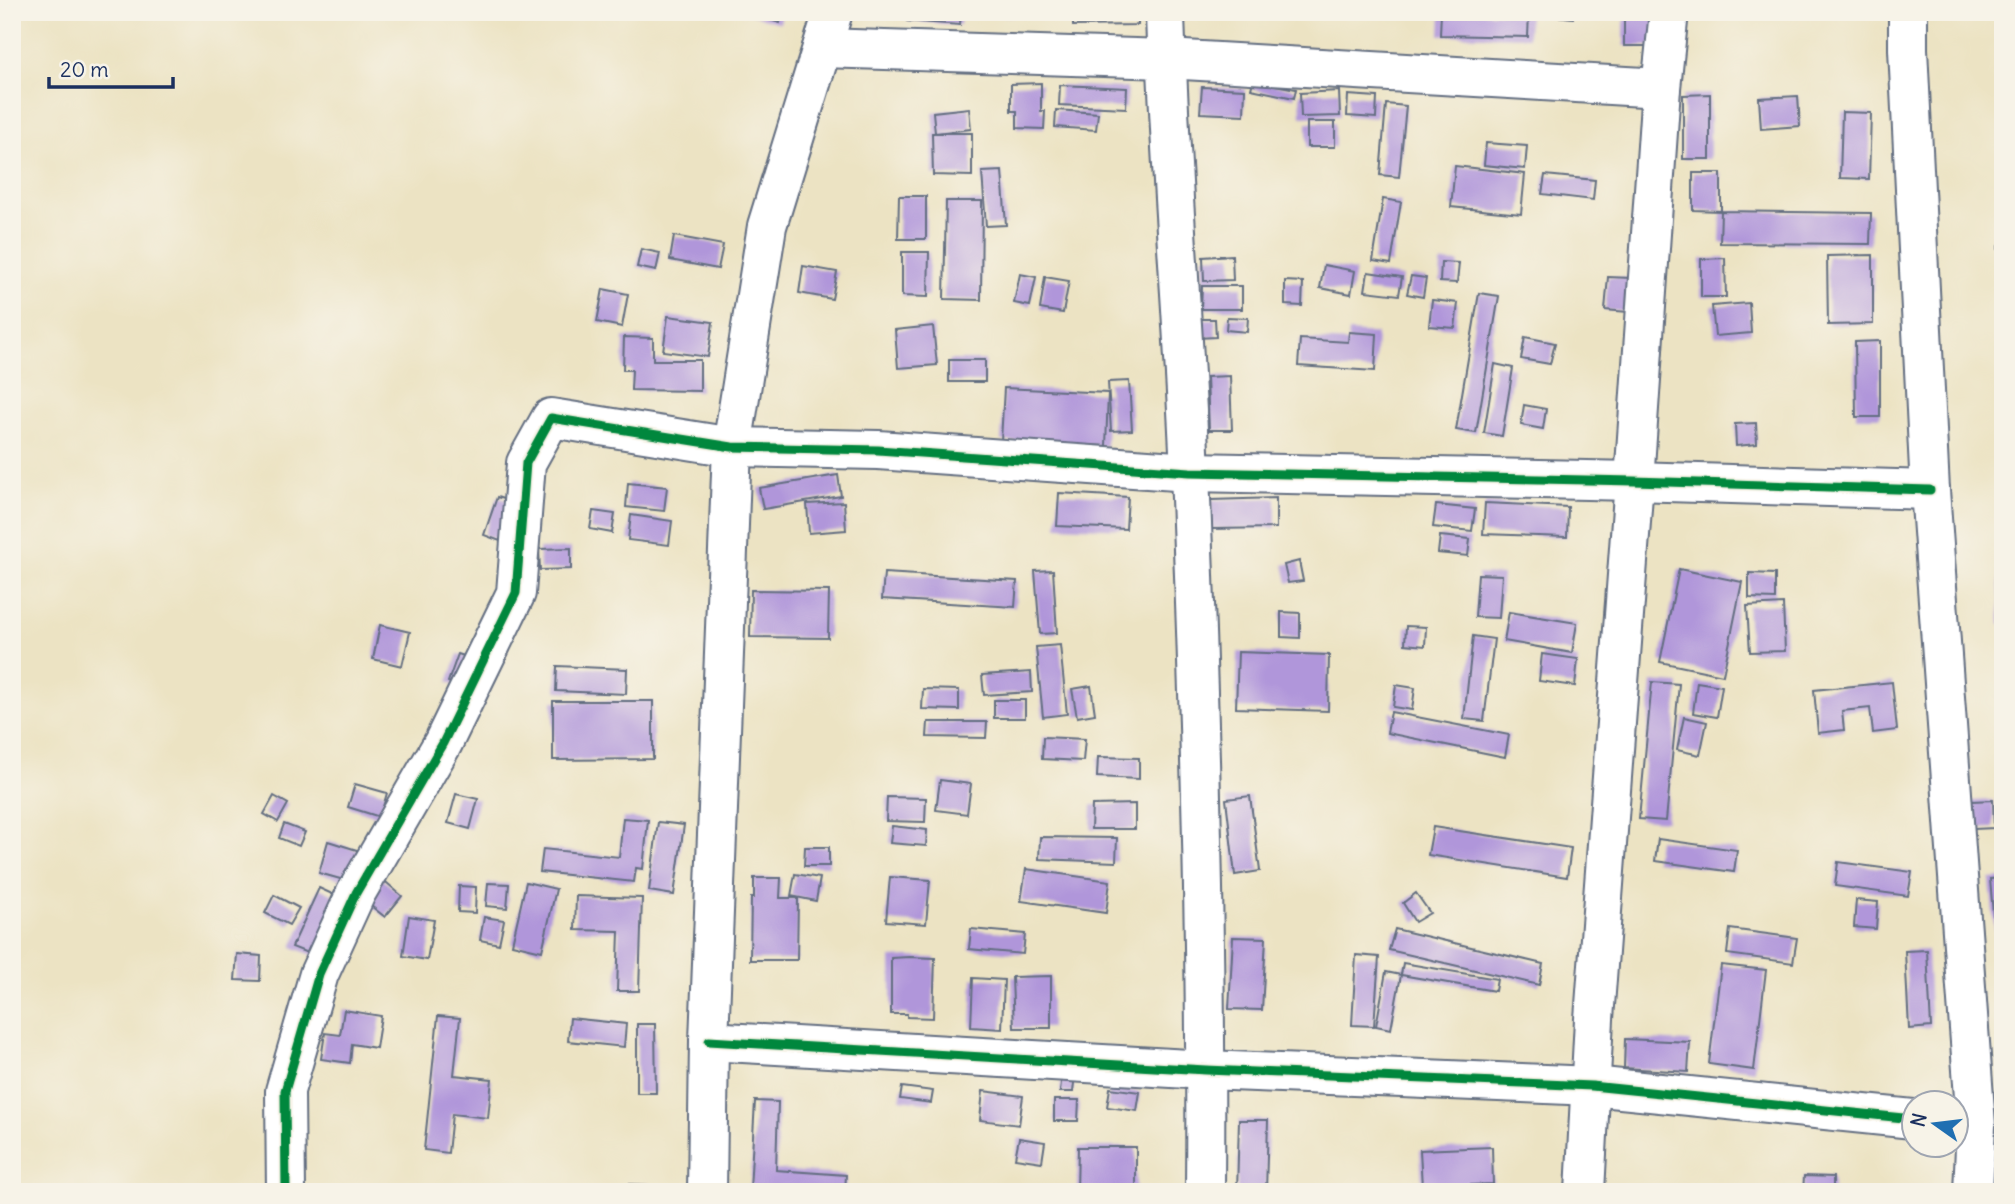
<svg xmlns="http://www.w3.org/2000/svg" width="2015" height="1204" font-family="Delius,sans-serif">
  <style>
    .building { fill: #b096da }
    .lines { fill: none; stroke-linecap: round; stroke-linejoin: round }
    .minor-casing { stroke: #646e81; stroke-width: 42 }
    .tertiary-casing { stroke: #646e81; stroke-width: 42 }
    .minor { stroke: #fff; stroke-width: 38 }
    .tertiary { stroke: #fff; stroke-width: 38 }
    .cycleway-casing { stroke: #f7f3e8; stroke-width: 13 }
    .cycleway { stroke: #00873e; stroke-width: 9 }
  </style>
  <rect width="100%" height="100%" fill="#f7f3e8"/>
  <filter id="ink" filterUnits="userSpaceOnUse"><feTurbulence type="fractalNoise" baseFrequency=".0143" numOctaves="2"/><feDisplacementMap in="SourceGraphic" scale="14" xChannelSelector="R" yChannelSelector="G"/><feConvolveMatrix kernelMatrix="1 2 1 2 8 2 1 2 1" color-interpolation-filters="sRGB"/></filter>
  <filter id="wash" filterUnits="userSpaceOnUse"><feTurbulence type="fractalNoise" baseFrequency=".00686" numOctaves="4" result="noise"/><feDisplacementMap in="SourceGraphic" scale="28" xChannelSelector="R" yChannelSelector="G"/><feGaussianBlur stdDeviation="1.57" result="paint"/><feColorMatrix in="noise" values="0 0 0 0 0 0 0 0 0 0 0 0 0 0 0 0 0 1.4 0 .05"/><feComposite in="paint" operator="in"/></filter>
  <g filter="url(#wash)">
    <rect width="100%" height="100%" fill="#ece3c3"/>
    <g id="blocks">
      <g class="building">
        <path d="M741,12H782L780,23Z"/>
        <path d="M907,12H961L960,25L907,21Z"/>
        <path d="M1002,12H1014V17L1001,16Z"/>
        <path d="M1073,12H1138V25L1073,26Z"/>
        <path d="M1441,12L1529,13L1528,37L1440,35Z"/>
        <path d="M1546,12H1574L1573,18L1546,15Z"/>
        <rect x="1624" y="12" width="34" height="34"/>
        <path d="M1253,81L1296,89L1294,98L1251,89Z"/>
        <path d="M1041,83V111H1045L1044,129L1017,128V111H1011V84Z"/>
        <path d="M1060,85L1127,88L1126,108L1059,105Z"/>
        <path d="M1202,87L1245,89L1244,115L1200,113Z"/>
        <path d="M1339,91L1340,116L1301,117L1300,93Z"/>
        <path d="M1710,94V159H1683V95Z"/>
        <path d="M1348,95L1377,97L1376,118L1347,116Z"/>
        <path d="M1798,96L1800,126L1761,129L1759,98Z"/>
        <path d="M1386,104L1406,106L1399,177L1380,175Z"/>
        <path d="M969,108L971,129L935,133L933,112Z"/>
        <path d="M1056,110L1098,113L1096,130L1055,127Z"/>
        <path d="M1842,112L1871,113L1869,179L1840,178Z"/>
        <rect x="1307" y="122" width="28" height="25"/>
        <path d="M932,133H972V176L933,175Z"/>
        <path d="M1486,143L1527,146L1525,169L1484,165Z"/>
        <path d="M1455,166L1525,174L1521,214L1451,207Z"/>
        <path d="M1002,171L1006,225L986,226L982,172Z"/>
        <path d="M1693,173H1721V211L1871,213L1870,244L1720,243L1721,211L1693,210Z"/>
        <path d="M1545,175L1595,180L1593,200L1542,194Z"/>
        <path d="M899,196H926V239H898Z"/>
        <path d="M1383,199L1401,202L1391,264L1373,261Z"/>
        <path d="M946,201H982L981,300L944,299Z"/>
        <path d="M674,236L723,245L718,269L670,260Z"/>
        <rect x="1998" y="246" width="5" height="101"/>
        <path d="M641,249L660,253L656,271L637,267Z"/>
        <path d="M902,252H929L928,297L902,296Z"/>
        <path d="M1232,255L1233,280L1204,281L1203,257Z"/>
        <path d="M1873,255V324L1828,325L1827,256Z"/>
        <path d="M1725,258L1726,297H1701V259Z"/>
        <path d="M1441,262L1459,263L1457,283L1440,282Z"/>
        <path d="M1324,265L1355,271L1351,294L1320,288Z"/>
        <path d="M803,266L837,272L832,299L799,293Z"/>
        <path d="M1368,272L1402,277L1399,295L1365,291Z"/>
        <path d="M1020,274L1036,277L1030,306L1014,303Z"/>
        <path d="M1411,276L1426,278L1423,297L1407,294Z"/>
        <path d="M1045,277L1069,281L1063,313L1040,309Z"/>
        <path d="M1608,277L1631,278L1628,312L1605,310Z"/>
        <path d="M1285,281L1303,282L1302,306L1285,305Z"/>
        <path d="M1202,286H1242V309H1201Z"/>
        <path d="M603,289L628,294L622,327L597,322Z"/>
        <path d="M1479,293L1499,296L1476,433L1456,430Z"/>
        <path d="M1432,300L1458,303L1455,328L1429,326Z"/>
        <path d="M1749,303L1751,333L1715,336L1712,306Z"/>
        <path d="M668,316L713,322L708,357L663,351Z"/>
        <path d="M1227,317L1248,318L1247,332L1226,330Z"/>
        <path d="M1196,319H1215L1216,337L1197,338Z"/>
        <path d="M933,326L937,365L898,368L895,330Z"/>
        <path d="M1349,332L1377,334L1375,371L1298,366L1300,339L1348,342Z"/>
        <path d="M624,337L653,338V360H700V391L631,390L632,370H623Z"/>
        <path d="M1525,337L1555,343L1550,364L1521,359Z"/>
        <path d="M1880,341V417H1856L1855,342Z"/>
        <rect x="949" y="360" width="36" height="22"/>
        <path d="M1495,364L1513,368L1502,436L1484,433Z"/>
        <path d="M1230,376L1232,430H1209L1207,377Z"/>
        <path d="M1129,381L1132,430L1111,431L1108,382Z"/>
        <path d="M1004,388L1108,393L1106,446L1001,441Z"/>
        <path d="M1524,405L1546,409L1543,429L1521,425Z"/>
        <path d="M1756,423L1757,444L1736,446L1735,424Z"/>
        <path d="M838,475L841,496L763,509L759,488Z"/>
        <path d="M628,483L667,487L664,511L626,507Z"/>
        <path d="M1059,493L1128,497L1126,529L1057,526Z"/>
        <path d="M497,497L512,502L500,541L484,535Z"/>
        <path d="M1276,498V528L1211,529V500Z"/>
        <path d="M844,502L846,530L809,533L807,504Z"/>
        <path d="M1485,503L1568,507L1567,537L1483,534Z"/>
        <path d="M1436,505L1475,509L1472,531L1433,527Z"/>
        <path d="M593,511L615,514L612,533L590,529Z"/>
        <path d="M631,515L672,521L669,545L628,540Z"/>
        <path d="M1997,524H2003V624H2000Z"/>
        <path d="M1440,536L1470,539L1468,556L1438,553Z"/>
        <path d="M571,548V569L540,570L539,549Z"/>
        <path d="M1299,561L1303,581L1288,583L1284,565Z"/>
        <path d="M1679,569L1742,582L1723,675L1660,662Z"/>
        <path d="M1053,570L1057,633L1040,634L1035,571Z"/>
        <path d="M884,573L1017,581L1015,607L882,599Z"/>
        <path d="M1749,573L1775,574V599L1749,598Z"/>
        <path d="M1478,574L1502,575L1499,618L1475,617Z"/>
        <path d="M751,590L829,591L828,638L750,637Z"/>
        <path d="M1783,604L1785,651L1750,652L1747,606Z"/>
        <path d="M1281,612L1300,613V638L1281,637Z"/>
        <path d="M1509,612L1577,623L1572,653L1504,641Z"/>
        <path d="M380,625L410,632L402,666L373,659Z"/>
        <path d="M1406,626L1426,627L1425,646L1405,644Z"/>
        <path d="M1473,636L1494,639L1484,721L1464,719Z"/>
        <path d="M1060,645L1067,714L1043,717L1036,647Z"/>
        <path d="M1238,652L1329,655L1328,711L1236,708Z"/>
        <path d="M458,654L473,659L463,688L448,682Z"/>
        <path d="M1542,654L1578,659L1575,686L1539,681Z"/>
        <path d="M557,666L627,669L626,694L556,691Z"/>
        <path d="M1031,672L1032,692L984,695L982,675Z"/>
        <path d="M1652,682L1679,684L1666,821L1639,819Z"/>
        <path d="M1697,682L1722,686L1717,717L1693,713Z"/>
        <path d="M1892,682L1897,730L1873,733L1870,708L1842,711L1844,730L1818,733L1814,690Z"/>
        <path d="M1396,685L1415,688L1412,710L1393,707Z"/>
        <path d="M1091,686L1095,714L1077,717L1072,689Z"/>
        <path d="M923,689L959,690V710L922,709Z"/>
        <rect x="994" y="700" width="31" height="18"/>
        <path d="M553,701H653V759L553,760Z"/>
        <path d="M1391,712L1509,735L1505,757L1387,733Z"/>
        <path d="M1684,717L1707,722L1700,755L1677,750Z"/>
        <path d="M928,722H987L986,738L927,737Z"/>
        <path d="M1043,737L1085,739L1083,761L1042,759Z"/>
        <path d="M1098,757L1139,758V779L1097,777Z"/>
        <path d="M940,780L971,784L967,814L936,810Z"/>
        <path d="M355,784L387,793L380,817L348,807Z"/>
        <path d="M456,794L478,799L470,829L448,823Z"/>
        <path d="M274,796L288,804L278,822L264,814Z"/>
        <path d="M1250,796L1260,871L1235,875L1226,799Z"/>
        <path d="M887,797L926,798L925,822L886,821Z"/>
        <path d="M1993,800L1994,828L1974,829L1972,801Z"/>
        <path d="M1135,804V829H1091L1092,805Z"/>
        <path d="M623,818L648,820L643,869L636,868L634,882L540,872L543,849L619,857Z"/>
        <path d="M658,822L684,825L674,895L649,891Z"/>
        <path d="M284,824L305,832L299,846L279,838Z"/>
        <path d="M892,826L927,830L926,846L890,843Z"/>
        <path d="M1433,827L1571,848L1567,877L1428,855Z"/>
        <path d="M1040,837L1117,838L1116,862L1039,859Z"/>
        <path d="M1658,839L1737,850L1734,872L1655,861Z"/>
        <path d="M328,841L360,851L351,882L319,873Z"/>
        <path d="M805,847H829V866H804Z"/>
        <path d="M1838,862L1912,872L1908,896L1835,886Z"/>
        <path d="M1026,869L1110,881L1106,913L1021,901Z"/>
        <path d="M795,874L820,878L816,901L791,896Z"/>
        <path d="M379,876L402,896L385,917L361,898Z"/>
        <path d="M890,877L930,880L926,924L886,921Z"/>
        <path d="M754,878H781L780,898H798L797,960H750L751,898H754Z"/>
        <path d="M2003,878V983H1999L1990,879Z"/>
        <path d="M526,882L556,889L542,951L512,944Z"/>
        <path d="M488,883L509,884L507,908L486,906Z"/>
        <path d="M459,886L476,887L475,913L458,912Z"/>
        <path d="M319,888L341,898L315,956L292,947Z"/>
        <path d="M1416,893L1430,913L1415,922L1403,903Z"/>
        <path d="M274,895L299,908L289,925L265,913Z"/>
        <path d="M576,896L642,898L639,991H617L619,931L575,930Z"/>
        <path d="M1856,900L1878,902L1876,929L1854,927Z"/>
        <path d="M409,916L434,920L427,960L403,956Z"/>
        <path d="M484,917L504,920L499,944L480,940Z"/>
        <path d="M971,929L1025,934L1023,954L969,949Z"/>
        <path d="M1395,929L1543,964L1539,985L1389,950Z"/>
        <path d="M1730,929L1797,938L1793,963L1727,954Z"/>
        <path d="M1233,937L1266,938L1262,1010L1229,1009Z"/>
        <path d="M1927,950L1931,1027L1909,1029L1905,951Z"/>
        <path d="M237,954L261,956L260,981L235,980Z"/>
        <path d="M1356,955L1379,957L1374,1026L1352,1025Z"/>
        <path d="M909,957L935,958L933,1018L907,1017V1014H891V958Z"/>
        <path d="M1403,963L1497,979L1495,991L1401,975L1391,1029L1376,1026L1386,972L1401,975Z"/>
        <path d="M1721,965L1766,970L1754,1070L1709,1064Z"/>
        <path d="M1051,976V1028H1014L1012,977Z"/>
        <path d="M973,978L1004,980L1002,1029L971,1027Z"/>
        <path d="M344,1010L381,1016L376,1048L352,1044L350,1063L321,1059L325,1033L340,1035Z"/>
        <path d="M438,1016L460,1018L454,1075L492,1079L488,1118L452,1114L448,1153L424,1150Z"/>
        <path d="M570,1018L626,1024L624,1047L568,1041Z"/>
        <path d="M637,1024H655L656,1093H637Z"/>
        <path d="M1625,1039L1690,1042L1688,1072L1624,1068Z"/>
        <path d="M1062,1073L1075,1074L1073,1092H1060Z"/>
        <path d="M902,1087L933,1091L931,1103L900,1099Z"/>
        <path d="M1110,1088L1140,1092L1137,1111L1107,1107Z"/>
        <path d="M983,1091L1023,1096L1019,1125L980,1120Z"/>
        <path d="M1054,1100H1079L1078,1121H1054Z"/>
        <path d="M755,1101L778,1102L776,1170L846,1175L845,1192H778L750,1190Z"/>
        <path d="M1239,1120H1268L1266,1192H1237Z"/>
        <path d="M1019,1138L1045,1142L1042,1162L1015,1158Z"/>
        <path d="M1078,1147H1136V1192H1077Z"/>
        <path d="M1492,1147L1493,1184L1422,1187L1420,1150Z"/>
        <path d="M1804,1176L1833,1177V1192H1803Z"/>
        <path d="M628,1184L649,1185V1192H627Z"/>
        <path d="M975,1189V1192H953V1190Z"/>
      </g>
    </g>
  </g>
  <g filter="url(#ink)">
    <use href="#blocks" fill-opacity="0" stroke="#646e81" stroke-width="2"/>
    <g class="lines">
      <g class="minor-casing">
        <g id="minor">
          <path d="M1165,12C1169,166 1184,320 1190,474C1200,713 1207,953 1205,1192"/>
          <path d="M1908,12V49L1930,490L1976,1125L1973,1192"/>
          <path d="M822,48L1167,59L1661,88"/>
          <path d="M709,1041L1206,1070L1592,1086L1913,1119"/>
          <path d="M286,1192L285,1091L319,974L356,893L443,743L516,593L526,463L551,418L732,447L878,450L1190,472L1634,481L1930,490"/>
          <path d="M1585,1192L1594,1019L1634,481L1661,88L1669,12"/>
        </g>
      </g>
      <g class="tertiary-casing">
        <path id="tertiary" d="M707,1192L709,1041L732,447L767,226L833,12"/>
      </g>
      <use href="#minor" class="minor"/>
      <use href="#tertiary" class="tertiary"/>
      <g class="cycleway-casing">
        <g id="cycleway">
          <path d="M709,1041L1206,1070L1592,1086L1913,1119"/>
          <path d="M286,1192L285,1091L319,974L356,893L443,743L516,593L526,463L551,418L732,447L878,450L1190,472L1634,481L1930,490"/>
        </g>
      </g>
      <use href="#cycleway" class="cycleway"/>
    </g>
  </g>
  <rect width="2015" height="1204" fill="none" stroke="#f7f3e8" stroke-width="42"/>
  <g transform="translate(1935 1124) rotate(284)"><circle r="33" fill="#f7f3e8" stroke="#9fa5b1" stroke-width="2"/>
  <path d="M0-5L12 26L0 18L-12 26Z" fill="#1f6fb2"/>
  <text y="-10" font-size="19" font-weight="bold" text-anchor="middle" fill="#1b2f5e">N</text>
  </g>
  <path d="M49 77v10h124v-10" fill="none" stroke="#1b2f5e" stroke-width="3.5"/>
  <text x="60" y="77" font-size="21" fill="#1b2f5e" stroke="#f7f3e8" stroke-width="5" paint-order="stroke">20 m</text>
</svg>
